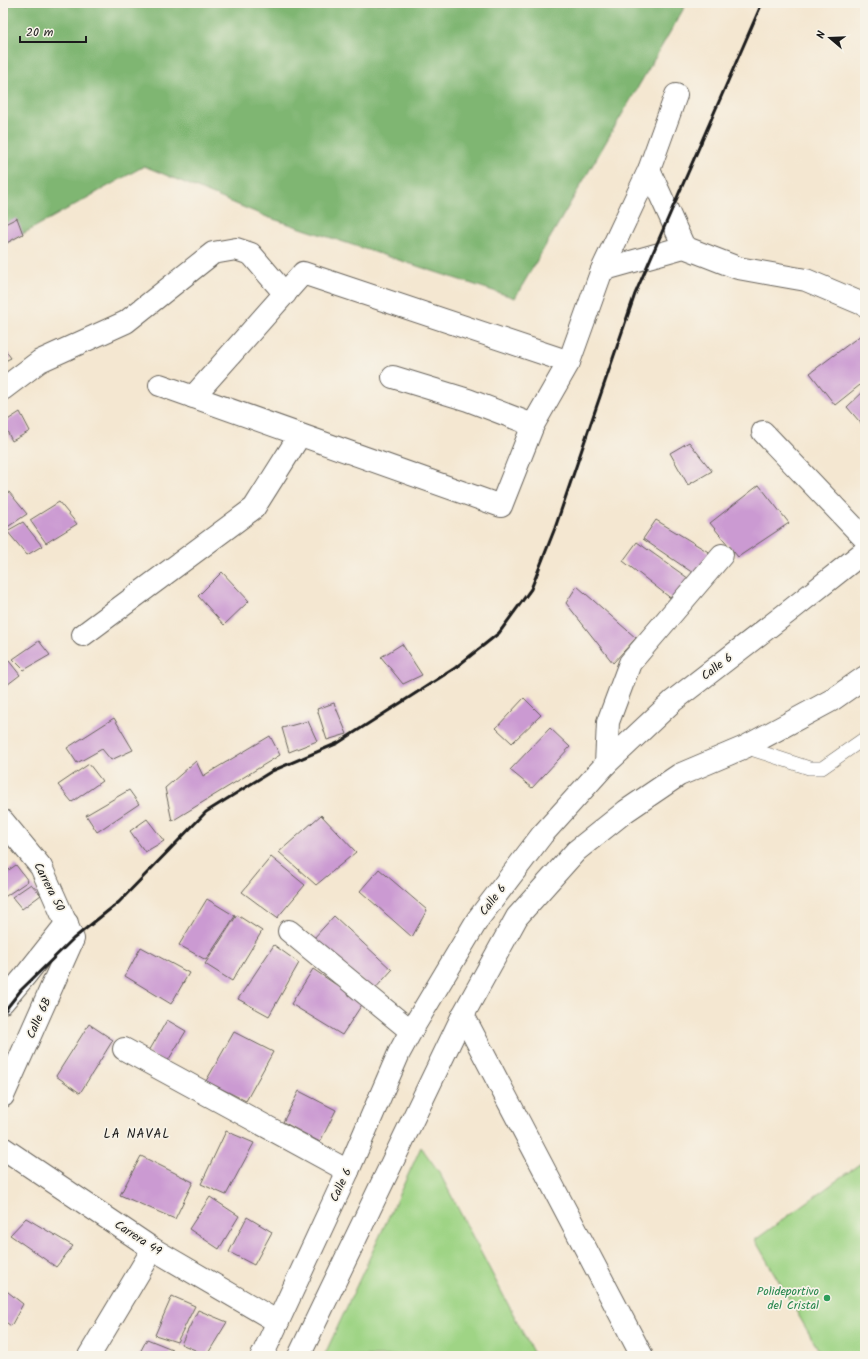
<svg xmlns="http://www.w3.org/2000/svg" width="868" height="1359" font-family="Kalam,sans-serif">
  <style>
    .green { fill: #9fd485; stroke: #5e7850 }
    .forest { fill: #7fb672; stroke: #4e6947 }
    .building { fill: #cb9ad2 }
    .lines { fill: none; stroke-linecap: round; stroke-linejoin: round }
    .service-casing { stroke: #68635b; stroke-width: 14 }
    .minor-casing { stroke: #68635b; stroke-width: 24 }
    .trunk-casing { stroke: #68635b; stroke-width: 24 }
    .service { stroke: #fff; stroke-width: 13 }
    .minor { stroke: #fff; stroke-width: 22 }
    .trunk { stroke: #fff; stroke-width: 22 }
    .rail { stroke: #1c1c1c; stroke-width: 3 }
    .leisure-dot { fill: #2e9e5b; stroke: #f7f3e8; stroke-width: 1.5 }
    .labels { text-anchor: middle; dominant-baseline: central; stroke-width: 3.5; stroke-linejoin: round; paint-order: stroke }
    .street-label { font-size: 12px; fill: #1c1c1c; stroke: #f7f3e8 }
    .leisure-label { font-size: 12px; fill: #27864d; stroke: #f7f3e8; text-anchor: end }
    .neighbourhood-label { font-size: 13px; letter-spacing: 1px; fill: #1c1c1c; stroke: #f7f3e8 }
  </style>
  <rect width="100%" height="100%" fill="#f7f3e8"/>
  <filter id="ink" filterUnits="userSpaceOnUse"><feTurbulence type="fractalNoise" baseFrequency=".025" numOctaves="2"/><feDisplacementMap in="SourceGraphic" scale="8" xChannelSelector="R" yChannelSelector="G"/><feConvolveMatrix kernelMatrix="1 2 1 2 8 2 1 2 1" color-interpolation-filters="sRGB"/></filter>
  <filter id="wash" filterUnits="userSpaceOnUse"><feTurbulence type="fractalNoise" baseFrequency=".012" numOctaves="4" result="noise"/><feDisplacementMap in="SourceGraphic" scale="16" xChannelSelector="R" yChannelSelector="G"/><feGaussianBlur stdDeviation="0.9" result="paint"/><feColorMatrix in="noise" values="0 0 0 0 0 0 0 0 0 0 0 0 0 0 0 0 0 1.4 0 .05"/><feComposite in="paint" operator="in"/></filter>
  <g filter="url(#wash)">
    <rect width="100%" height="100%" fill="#f4e7d1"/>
    <g class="green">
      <path d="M421,1147L439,1172L535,1356H324Z"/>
      <path d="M865,1160V1356H822L755,1240Z"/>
    </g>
    <path class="forest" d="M3,3H687L515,298L267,217L144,166L3,245Z"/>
    <g id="blocks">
      <g class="building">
        <path d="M17,218L23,234L3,245V225Z"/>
        <path d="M865,332V381L835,405L810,373Z"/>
        <path d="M3,347L11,358L3,362Z"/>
        <path d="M865,390V428L847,407Z"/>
        <path d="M20,412L30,431L12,441L3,423Z"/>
        <path d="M689,442L712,471L688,485L670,453Z"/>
        <path d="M759,485L789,523L738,557L710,523Z"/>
        <path d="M9,492L27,514L3,530V496Z"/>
        <path d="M59,502L77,524L46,543L30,520Z"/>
        <path d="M656,520L710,553L696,575L643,539Z"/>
        <path d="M23,522L42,546L27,555L7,531Z"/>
        <path d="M637,542L692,581L673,600L623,561Z"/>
        <path d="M222,572L249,601L224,625L198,596Z"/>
        <path d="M577,586L636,638L613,663L566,603Z"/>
        <path d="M39,641L50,655L24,670L13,659Z"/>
        <path d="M402,644L422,675L403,684L381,657Z"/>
        <path d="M9,661L20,675L3,688V666Z"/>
        <path d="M524,698L541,715L512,743L496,728Z"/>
        <path d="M334,703L347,734L327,740L317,709Z"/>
        <path d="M114,718L133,750L111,760L102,749L77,763L67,748Z"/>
        <path d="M308,721L317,741L289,752L282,728Z"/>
        <path d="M550,728L570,747L532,788L510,770Z"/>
        <path d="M270,736L280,755L172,821L165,788L196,761L203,776Z"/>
        <path d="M89,764L102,781L72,802L58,785Z"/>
        <path d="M129,790L139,804L97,832L86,815Z"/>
        <path d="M321,815L356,852L316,885L279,852Z"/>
        <path d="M147,819L164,841L145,852L130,831Z"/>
        <path d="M271,857L305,885L277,918L242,892Z"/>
        <path d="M16,865L28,881L3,898V874Z"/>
        <path d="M379,869L427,910L412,937L360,891Z"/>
        <path d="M31,884L41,895L22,909L12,897Z"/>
        <path d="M207,899L235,916L206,960L179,945Z"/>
        <path d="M237,915L262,931L232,981L205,964Z"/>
        <path d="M334,916L392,970L373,991L313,939Z"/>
        <path d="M274,945L299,963L269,1016L238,999Z"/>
        <path d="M141,947L189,973L171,1004L125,976Z"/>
        <path d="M313,969L363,1003L342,1035L291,1004Z"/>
        <path d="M167,1020L186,1031L166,1064L148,1053Z"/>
        <path d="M89,1024L113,1040L80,1093L56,1076Z"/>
        <path d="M234,1032L273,1052L246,1101L206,1081Z"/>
        <path d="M299,1091L336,1110L320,1142L283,1122Z"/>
        <path d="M226,1131L254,1143L226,1195L201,1184Z"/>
        <path d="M141,1156L193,1182L175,1219L120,1195Z"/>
        <path d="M210,1197L239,1216L219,1249L189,1229Z"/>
        <path d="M247,1217L272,1232L254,1265L229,1252Z"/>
        <path d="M26,1218L73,1246L56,1267L10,1235Z"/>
        <path d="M3,1288L23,1304L11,1326L3,1320Z"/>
        <path d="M172,1296L195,1306L177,1342L155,1335Z"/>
        <path d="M198,1310L227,1322L207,1355L181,1344Z"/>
        <path d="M147,1339L172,1349L168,1356H138Z"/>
      </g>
    </g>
  </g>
  <g filter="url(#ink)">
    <use href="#blocks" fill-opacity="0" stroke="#68635b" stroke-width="1"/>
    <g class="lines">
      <g class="service-casing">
        <path id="service" d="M745,747L809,768H822L865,738"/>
      </g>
      <g class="minor-casing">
        <g id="minor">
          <path d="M649,170L684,247"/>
          <path d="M602,270L684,247L738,268L806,280L865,305"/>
          <path d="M393,377L468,400L533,425"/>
          <path d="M160,385L501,506L533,425L569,362L602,270L649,170L676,95"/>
          <path d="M3,389L40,361L126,322L213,253L236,249L251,254L285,294"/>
          <path d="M193,397L303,273L569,362"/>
          <path d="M763,432L865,539"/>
          <path d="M83,635L254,508L300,435"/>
          <path d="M606,764L608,722L630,663L722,555"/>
          <path d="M3,821L41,867L73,939L3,1096"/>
          <path d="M289,931L411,1031"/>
          <path d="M3,1002L25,976L67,923"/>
          <path d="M463,1015L642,1356"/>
          <path d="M124,1049L348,1171"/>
          <path d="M3,1148L153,1249L278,1322"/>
          <path d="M89,1356L153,1249"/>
        </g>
      </g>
      <g class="trunk-casing">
        <g id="trunk">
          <path d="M262,1356L348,1171L399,1053L411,1031L478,919L542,835L606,764L673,701L792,609L865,551"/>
          <path d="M299,1356L463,1015L517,917L576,851L626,811L679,775L745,747L832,700L865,677"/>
        </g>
      </g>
      <use href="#service" class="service"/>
      <use href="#minor" class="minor"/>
      <use href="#trunk" class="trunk"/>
      <path class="rail" d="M3,1013L21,990L73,939L119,902L206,812L272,771L338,743L455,668L499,633L531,589L555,528L635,294L762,3"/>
    </g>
  </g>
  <circle class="leisure-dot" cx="827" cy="1298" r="4"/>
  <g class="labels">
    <g class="street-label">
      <text transform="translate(717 667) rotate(-37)">Calle 6</text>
      <text transform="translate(49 887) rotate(63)">Carrera 50</text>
      <text transform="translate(493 900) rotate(-53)">Calle 6</text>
      <text transform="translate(39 1018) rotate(-66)">Calle 6B</text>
      <text transform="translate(341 1185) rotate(-65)">Calle 6</text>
      <text transform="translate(138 1238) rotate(33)">Carrera 49</text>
    </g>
    <g class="leisure-label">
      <text x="819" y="1291">Polideportivo<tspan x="819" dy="14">del Cristal</tspan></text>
    </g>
    <g class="neighbourhood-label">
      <text x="137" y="1134">LA NAVAL</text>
    </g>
  </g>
  <rect width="868" height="1359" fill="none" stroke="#f7f3e8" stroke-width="16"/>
  <g transform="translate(830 38) rotate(289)" stroke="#f7f3e8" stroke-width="3" paint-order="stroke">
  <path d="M0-3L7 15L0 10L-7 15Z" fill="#1c1c1c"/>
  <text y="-6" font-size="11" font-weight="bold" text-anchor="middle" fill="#1c1c1c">N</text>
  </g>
  <path d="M20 36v6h66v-6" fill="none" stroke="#1c1c1c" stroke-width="2"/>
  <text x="26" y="36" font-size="12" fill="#1c1c1c" stroke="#f7f3e8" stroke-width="3" paint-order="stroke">20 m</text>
</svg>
